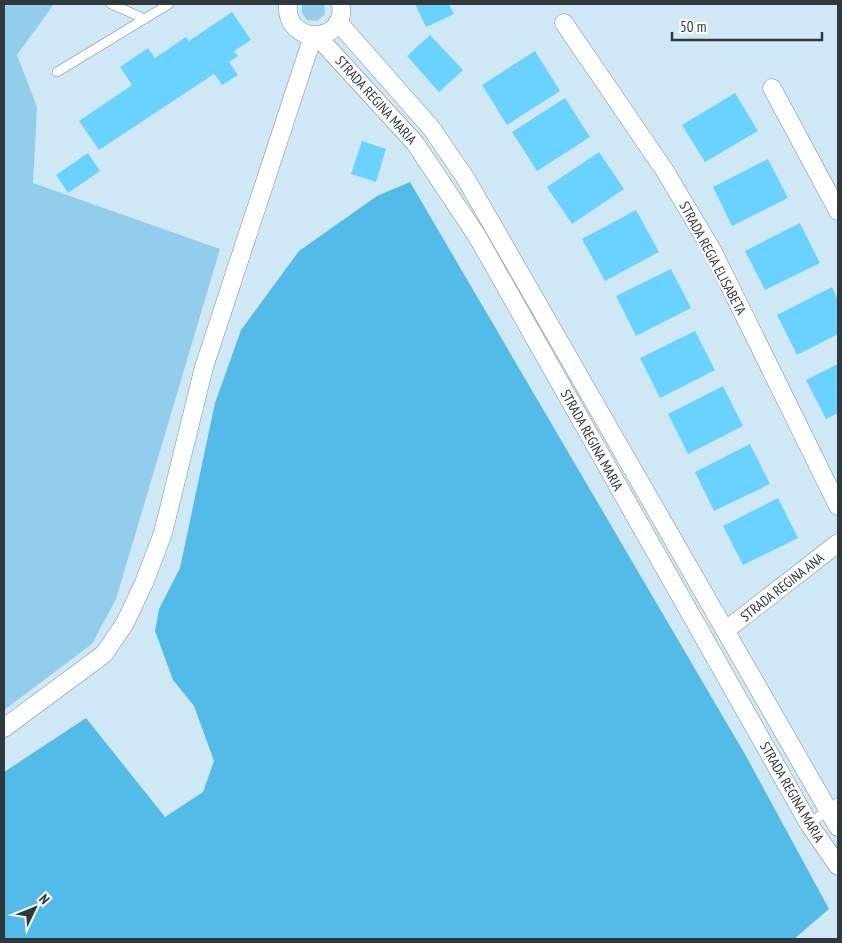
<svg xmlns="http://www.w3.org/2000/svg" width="842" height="943" font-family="'PT Sans Narrow',sans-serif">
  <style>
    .green { fill: #92ceeb }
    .forest { fill: #52bbe8 }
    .building { fill: #6ad2ff }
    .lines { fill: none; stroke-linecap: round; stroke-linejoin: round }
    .lane-casing { stroke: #79919c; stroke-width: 10 }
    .street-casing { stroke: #79919c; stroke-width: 19 }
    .lane { stroke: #fff; stroke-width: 9 }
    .street { stroke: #fff; stroke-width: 18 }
    .labels { text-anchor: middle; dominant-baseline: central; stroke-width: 4.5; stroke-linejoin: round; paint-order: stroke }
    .street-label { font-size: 14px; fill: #2e383d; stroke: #fff }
  </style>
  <rect width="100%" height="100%" fill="#cee8f5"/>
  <g class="green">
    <path d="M4,4H54L17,55L37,107L33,183L220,249L116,599L92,644L4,710Z"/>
    <path d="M302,4H324L325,14L317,21L307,20L302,13Z"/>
  </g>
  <path class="forest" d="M410,182L746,756L829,909L794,939H4V772L86,718L165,817L203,792L214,761L194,706L173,680L155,631L159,609L180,568L215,403L241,330L299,251L377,196Z"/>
  <g class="building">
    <path d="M415,4H449L454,14L426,27Z"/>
    <path d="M232,12L251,40L234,51L238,56L229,62L238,75L222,85L214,74L99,150L79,121L132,85L120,67L148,48L155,58L186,37L189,41Z"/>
    <path d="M430,35L463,70L439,92L407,56Z"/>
    <path d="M535,51L560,91L507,125L482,85Z"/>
    <path d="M735,93L758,131L705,162L682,125Z"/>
    <path d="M565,98L590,137L537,171L512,132Z"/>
    <path d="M362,141L386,149L376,182L351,174Z"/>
    <path d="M599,152L624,189L572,224L547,187Z"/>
    <path d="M88,153L100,171L68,193L56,175Z"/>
    <path d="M768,159L788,198L732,226L713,187Z"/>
    <path d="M636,210L659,252L605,281L582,239Z"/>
    <path d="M800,223L820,263L765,290L745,251Z"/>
    <path d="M671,269L691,308L636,336L616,296Z"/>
    <path d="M832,287L838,300V334L797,355L777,315Z"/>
    <path d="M695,331L715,370L660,398L640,358Z"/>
    <path d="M838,364V413L826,419L806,380Z"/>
    <path d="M723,386L743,426L688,454L668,414Z"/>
    <path d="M750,444L770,484L714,511L695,472Z"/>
    <path d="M778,498L798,538L743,565L723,526Z"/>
  </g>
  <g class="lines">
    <g class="lane-casing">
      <g id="lane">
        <path d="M111,4L145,19"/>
        <path d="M57,72L169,4"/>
        <path d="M809,824L838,803"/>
      </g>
    </g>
    <g class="street-casing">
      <g id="street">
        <path d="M288,4C284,46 347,45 341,4"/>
        <path d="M338,22L432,129L466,179L838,827"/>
        <path d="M564,23L665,171L712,250L838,506"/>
        <path d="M317,36L415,143L477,236L809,824L838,866"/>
        <path d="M772,88L838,211"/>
        <path d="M726,630L838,543"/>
        <path d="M4,728L104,654L125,623L144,583L163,533L204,367L313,36"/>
      </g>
    </g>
    <use href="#lane" class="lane"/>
    <use href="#street" class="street"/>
  </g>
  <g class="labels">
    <g class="street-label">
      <text transform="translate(376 100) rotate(48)">STRADA REGINA MARIA</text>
      <text transform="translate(713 258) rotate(62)">STRADA REGIA ELISABETA</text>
      <text transform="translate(592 440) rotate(61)">STRADA REGINA MARIA</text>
      <text transform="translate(782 587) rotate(-38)">STRADA REGINA ANA</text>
      <text transform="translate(792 792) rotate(60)">STRADA REGINA MARIA</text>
    </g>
  </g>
  <rect width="842" height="943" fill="none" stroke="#2e383d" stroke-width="10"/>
  <g transform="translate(35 908) rotate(47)" stroke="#ffffff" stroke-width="4" paint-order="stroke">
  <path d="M0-4L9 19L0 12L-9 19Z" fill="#2e383d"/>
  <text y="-8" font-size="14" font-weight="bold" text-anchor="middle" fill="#2e383d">N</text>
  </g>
  <path d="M672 32v8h150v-8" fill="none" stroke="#2e383d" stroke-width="2.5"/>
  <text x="680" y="32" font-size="15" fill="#2e383d" stroke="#ffffff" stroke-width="4" paint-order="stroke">50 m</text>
</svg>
